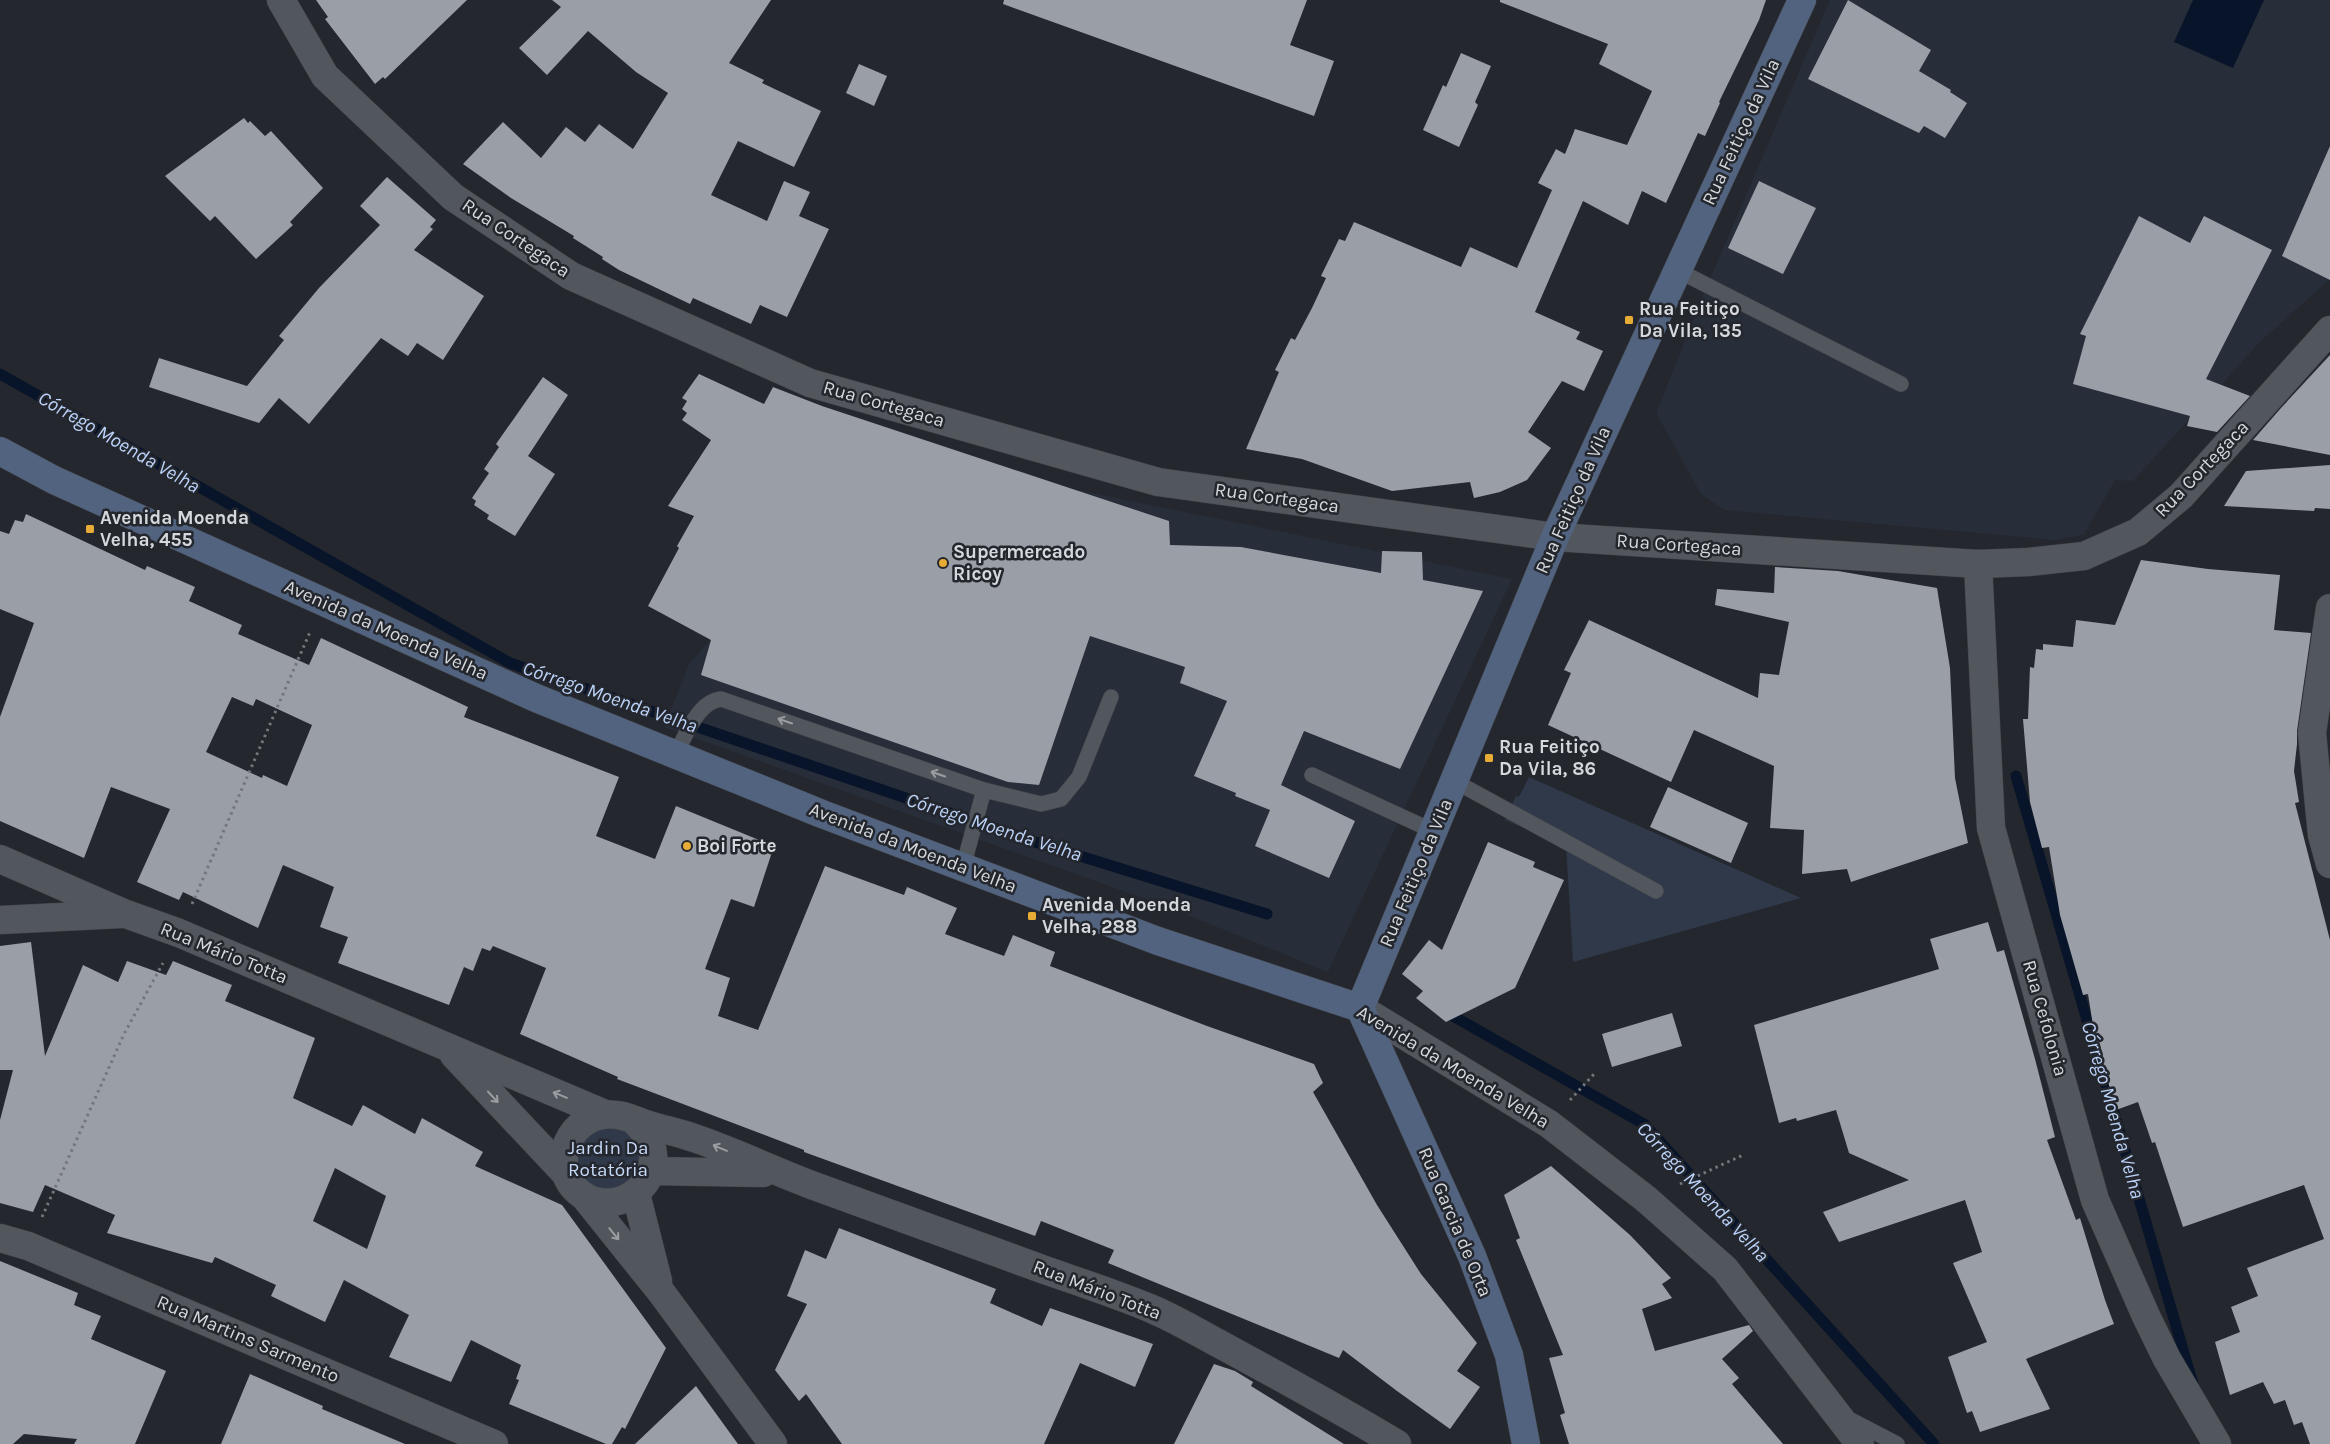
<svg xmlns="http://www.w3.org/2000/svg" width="2330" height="1444" font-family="Karla,sans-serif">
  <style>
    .built { fill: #272d39 }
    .green { fill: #2f3949 }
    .water { fill: #081429 }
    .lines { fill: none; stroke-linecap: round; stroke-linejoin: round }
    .stream { stroke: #081429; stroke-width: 11 }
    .building { fill: #9a9ea6; fill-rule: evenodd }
    .lane-casing { stroke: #414449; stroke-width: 16 }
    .street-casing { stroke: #414449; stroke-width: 29 }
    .secondary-casing { stroke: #414449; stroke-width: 29 }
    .path { stroke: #73767b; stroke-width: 3; stroke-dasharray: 2.5 4; stroke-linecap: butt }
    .lane { stroke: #52565d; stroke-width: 15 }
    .street { stroke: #52565d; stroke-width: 28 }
    .secondary { stroke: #526380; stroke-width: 28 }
    .oneway { stroke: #9a9ea3 }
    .poi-dot { fill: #e6ac36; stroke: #24272d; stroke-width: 2 }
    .labels { text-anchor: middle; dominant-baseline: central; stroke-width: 5; stroke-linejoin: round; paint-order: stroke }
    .street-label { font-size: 19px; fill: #d5d8dc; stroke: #24272d }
    .poi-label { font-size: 19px; font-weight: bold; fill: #d5d8dc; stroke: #24272d; text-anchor: start }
    .park-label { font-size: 19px; fill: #c7d9f7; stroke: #24272d }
    .water-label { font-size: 20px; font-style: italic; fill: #bbd2f9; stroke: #24272d }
  </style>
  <rect width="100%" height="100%" fill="#24272d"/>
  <g class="built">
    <path d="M1830,0H2330V279L2260,342L2133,481L2115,480L2084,535L2055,540L1724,510L1701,494L1656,413L1703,295Z"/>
    <path d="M1049,484L1512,579L1328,972L1165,906L664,727L689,664L719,630Z"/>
  </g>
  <g class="green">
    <path d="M1529,777L1801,898L1573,962L1566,846L1505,820L1516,796L1519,797Z"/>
    <circle cx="608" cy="1159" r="34"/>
  </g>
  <path class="water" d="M2193,0H2264L2233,68L2174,42Z"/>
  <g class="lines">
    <g class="stream">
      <path d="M0,374L510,663L1035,842L1267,914"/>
      <path d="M2016,776L2193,1384"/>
      <path d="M1444,1011L1644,1124L1934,1444"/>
    </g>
  </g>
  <g class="building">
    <path d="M316,0H467L385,79L383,77L375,84L325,19L328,17Z"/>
    <path d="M552,0H771L729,63L764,80L762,83L821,111L794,167L738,141L711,195L767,221L784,181L810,192L799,216L829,229L787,317L760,305L751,324L693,298L690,304L619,270L602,259L603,257L573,238L574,236L511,198L463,164L503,122L541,158L566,127L585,142L599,124L633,149L668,93L636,72L588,31L547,75L519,48L561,7Z"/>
    <path d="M1004,0H1307L1290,45L1334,61L1314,116L1003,4Z"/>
    <path d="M1500,0H1766L1759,20L1719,102L1720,103L1705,136L1698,133L1666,203L1642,191L1628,225L1583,201L1535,312L1580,332L1576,339L1603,351L1584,391L1562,381L1528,432L1551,448L1527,480L1500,492L1474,498L1470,482L1392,491L1302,459L1246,449L1279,372L1275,370L1291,338L1295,340L1312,308L1326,278L1321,276L1339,239L1345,241L1354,222L1461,267L1470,247L1517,268L1552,190L1538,183L1556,149L1565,154L1575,129L1627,145L1652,91L1599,64L1608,44L1500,2Z"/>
    <path d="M1848,0L1931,50L1919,71L1951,90L1950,92L1967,103L1945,138L1924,126L1919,133L1808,79Z"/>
    <path d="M1461,53L1491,66L1475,102L1478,105L1459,147L1423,130L1443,85L1446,87Z"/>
    <path d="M859,64L887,76L874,106L846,93Z"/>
    <path d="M244,118L248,123L250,121L265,136L271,131L323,188L290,222L293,225L256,259L215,216L210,221L165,176Z"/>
    <path d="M2330,146V280L2282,256Z"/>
    <path d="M387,177L436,220L430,227L433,229L414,250L484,296L443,360L417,343L408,356L381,338L309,424L279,398L259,423L149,387L159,358L247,386L284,340L279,336L319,288L380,225L360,206Z"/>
    <path d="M1759,181L1816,208L1783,274L1728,248Z"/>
    <path d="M2139,216L2190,243L2204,216L2272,250L2206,379L2250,396L2217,432L2187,426L2190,416L2073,384L2086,336L2080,334Z"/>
    <path d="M2330,355V455L2253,440L2281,408Z"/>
    <path d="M699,374L764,404L773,387L822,406L1169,521L1170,545L1241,547L1381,573L1382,551L1422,552L1423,580L1483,591L1400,769L1304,731L1281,785L1355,821L1329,878L1255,846L1270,810L1235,796L1236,793L1194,776L1227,701L1180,683L1185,667L1090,636L1039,785L1008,782L701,675L711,640L648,606L679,548L677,546L694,516L668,506L711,440L682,420L687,413L682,409L687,401L682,398Z"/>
    <path d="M543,377L568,395L528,456L555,474L515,536L487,519L489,515L474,505L476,501L472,498L489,473L484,469L499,447L496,444Z"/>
    <path d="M2330,465V509L2315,508L2314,511L2224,506L2246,471Z"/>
    <path d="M26,514L145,570L147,566L195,587L189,601L242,625L238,634L309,665L321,638L468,707L464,717L619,777L596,836L655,859L676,806L774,846L754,907L731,899L705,969L730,978L718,1016L758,1030L825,866L904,895L907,887L957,908L945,934L1004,956L1013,935L1055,952L1050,966L1207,1026L1314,1064L1323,1083L1313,1092L1377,1205L1421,1274L1477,1343L1457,1371L1480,1387L1450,1429L1397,1391L1343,1350L1339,1358L1108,1263L1114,1250L1041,1221L1035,1236L804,1152V1150L617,1079L618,1077L520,1034L546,968L493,946L490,951L482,948L473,971L464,967L449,1005L338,963L348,937L320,927L334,887L283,865L258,928L183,892L179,900L137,882L170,809L111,787L84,858L0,821V717L34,623L0,609V531L9,534L15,520L23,522ZM232,697L253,706L256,699L312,725L287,786L263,775L262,778L206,752Z"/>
    <path d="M2141,560L2208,569L2280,575L2274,630L2311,633L2297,731V744L2294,771L2299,802L2295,803L2330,940V1444H2310L2302,1422L2294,1425L2285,1400L2274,1404L2263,1382L2230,1395L2215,1342L2240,1332L2231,1307L2258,1296L2247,1268L2324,1239L2304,1185L2183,1227L2155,1142L2152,1143L2138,1102L2116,1110L2094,1032L2088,994L2083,995L2060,915L2049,847L2042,848L2030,802L2023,719H2028L2030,667L2034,668L2036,649L2043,650V644L2073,647L2076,620L2115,625Z"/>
    <path d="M1775,567L1838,571L1937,588L1950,668L1955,778L1968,843L1851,882L1847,869L1802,874L1804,830L1770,828L1774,766L1694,730L1671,782L1548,725L1571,673L1564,670L1589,620L1758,698L1760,673L1779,675L1789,622L1715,605L1717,589L1774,593Z"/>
    <path d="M1668,787L1748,823L1731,863L1650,827Z"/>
    <path d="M1488,842L1535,862L1533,867L1564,880L1515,988L1446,1022L1416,998L1423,991L1402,974L1429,940L1442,950Z"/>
    <path d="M1988,922L1997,952L2004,950L2035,1059L2055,1137L2047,1140L2076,1220L2080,1218L2105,1300L2114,1324L2026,1359L2050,1409L1980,1432L1972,1411L1967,1413L1948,1357L1987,1342L1953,1263L1982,1252L1965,1200L1839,1242L1823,1212L1909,1180L1849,1153L1836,1110L1797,1121L1796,1118L1779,1123L1754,1025L1939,969L1930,939Z"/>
    <path d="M31,942L45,1056L83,965L118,982L127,961L166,975L173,961L232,985L225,1001L315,1038L293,1098L352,1126L363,1105L415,1134L422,1118L483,1152L475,1166L562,1205L666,1348L625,1429L622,1427L612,1444H606L509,1404L519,1380L516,1379L521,1365L471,1340L451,1382L389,1357L409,1315L344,1280L325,1322L271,1296L276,1285L215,1257L212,1263L107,1233L115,1215L45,1185L33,1212L0,1203V1120L13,1070H0V946ZM335,1168L386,1196L367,1249L313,1221Z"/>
    <path d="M1672,1013L1682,1046L1612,1067L1602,1034Z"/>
    <path d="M1551,1166L1630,1235L1671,1278L1662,1284L1672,1298L1642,1309L1655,1351L1749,1325L1753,1331L1722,1359L1739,1378L1732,1384L1783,1444H1569L1560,1415L1565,1413L1549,1358L1563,1355L1516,1240L1520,1238L1504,1195Z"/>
    <path d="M839,1228L996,1289L990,1303L1042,1326L1050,1308L1153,1344L1135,1387L1080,1363L1044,1444H842L806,1394L799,1401L775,1370L807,1304L787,1296L805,1250L826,1259Z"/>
    <path d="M0,1261L78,1293L74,1305L101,1316L91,1339L166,1371L135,1444H74L77,1439L24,1434L13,1444H0Z"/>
    <path d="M1214,1364L1235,1371L1253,1382L1251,1386L1344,1444H1174Z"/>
    <path d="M250,1374L323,1406L322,1409L405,1444H221Z"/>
    <path d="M696,1386L738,1444H635Z"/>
  </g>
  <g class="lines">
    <g class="lane-casing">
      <g id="lane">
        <path d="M1677,270L1901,384"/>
        <path d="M675,755C686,736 697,702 721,699L984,790L1041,804L1061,799L1079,777L1111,697"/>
        <path d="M1312,775L1433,831"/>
        <path d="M1454,781L1656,891"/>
        <path d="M963,867L984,790"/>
        <path d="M1847,1418L1897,1444"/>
      </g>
    </g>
    <g class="street-casing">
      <g id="street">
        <path d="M281,0L325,76L453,197L571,276L810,383L1158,482L1555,537L1978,564L2029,562L2084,556L2138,532L2181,496L2330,330"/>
        <path d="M1978,564L1991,828L2095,1200L2146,1316L2167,1359L2217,1444"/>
        <path d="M2330,608L2312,733L2322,835L2330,864"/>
        <path d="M0,859L126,914L179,933L605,1114"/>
        <path d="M0,920L121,914"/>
        <path d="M1360,1008L1549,1124L1646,1199L1725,1269L1860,1444"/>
        <path d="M454,1055L566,1174"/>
        <path d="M635,1121C644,1131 652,1140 653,1154C656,1190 614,1215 584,1196C543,1170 570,1108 617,1115C628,1116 638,1122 649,1125C665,1130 681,1133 697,1139C738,1153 776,1172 817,1187C892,1214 967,1242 1042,1269C1079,1282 1116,1294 1152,1309C1178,1320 1202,1335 1227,1348C1284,1379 1341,1410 1397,1444"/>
        <path d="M652,1171L763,1173"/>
        <path d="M636,1194L658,1281"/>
        <path d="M584,1196L661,1292L773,1444"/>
        <path d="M0,1238L28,1246L494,1444"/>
      </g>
    </g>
    <g class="secondary-casing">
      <g id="secondary">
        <path d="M0,451L54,480L536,698L822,814L1158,941L1360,1008"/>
        <path d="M1360,1008L1555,537L1802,0"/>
        <path d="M1360,1008L1472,1256L1509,1355L1526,1444"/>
      </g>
    </g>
    <g class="path">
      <path d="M192,904L310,632"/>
      <path d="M1570,1100L1595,1073"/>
      <path d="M1680,1184L1743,1155"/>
      <path d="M42,1217L124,1034L163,963"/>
    </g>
    <use href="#lane" class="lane"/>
    <use href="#street" class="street"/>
    <use href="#secondary" class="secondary"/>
  </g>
  <defs><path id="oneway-shaft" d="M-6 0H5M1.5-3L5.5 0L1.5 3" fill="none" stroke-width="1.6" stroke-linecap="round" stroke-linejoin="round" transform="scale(1.25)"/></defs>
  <g class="oneway">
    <use href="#oneway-shaft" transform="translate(785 721) rotate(-161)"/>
    <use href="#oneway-shaft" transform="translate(938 774) rotate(-161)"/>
    <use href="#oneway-shaft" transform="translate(560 1095) rotate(-158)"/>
    <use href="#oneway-shaft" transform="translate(493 1097) rotate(47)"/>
    <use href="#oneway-shaft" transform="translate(720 1148) rotate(-157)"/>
    <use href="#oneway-shaft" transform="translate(614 1234) rotate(51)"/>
  </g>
  <g class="poi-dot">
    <rect x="1624" y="315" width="10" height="10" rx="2.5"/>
    <rect x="85" y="524" width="10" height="10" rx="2.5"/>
    <circle cx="943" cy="563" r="5"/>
    <rect x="1484" y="753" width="10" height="10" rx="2.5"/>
    <circle cx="687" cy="846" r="5"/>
    <rect x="1027" y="911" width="10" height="10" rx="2.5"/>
  </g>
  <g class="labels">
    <g class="street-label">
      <text transform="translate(1741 132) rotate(-65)">Rua Feitiço da Vila</text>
      <text transform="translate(516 238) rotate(34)">Rua Cortegaca</text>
      <text transform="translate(884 404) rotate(16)">Rua Cortegaca</text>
      <text transform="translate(2202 469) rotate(-46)">Rua Cortegaca</text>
      <text transform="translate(1277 498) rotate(8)">Rua Cortegaca</text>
      <text transform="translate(1573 500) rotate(-66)">Rua Feitiço da Vila</text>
      <text transform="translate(1679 545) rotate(4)">Rua Cortegaca</text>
      <text transform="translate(386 630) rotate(24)">Avenida da Moenda Velha</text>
      <text transform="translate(913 848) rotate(21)">Avenida da Moenda Velha</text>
      <text transform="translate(1416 873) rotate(-67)">Rua Feitiço da Vila</text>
      <text transform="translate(224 953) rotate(22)">Rua Mário Totta</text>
      <text transform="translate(2045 1018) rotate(74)">Rua Cefolonia</text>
      <text transform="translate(1453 1067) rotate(31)">Avenida da Moenda Velha</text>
      <text transform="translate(1455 1222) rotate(67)">Rua Garcia de Orta</text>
      <text transform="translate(1097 1290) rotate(21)">Rua Mário Totta</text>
      <text transform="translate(248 1339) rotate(23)">Rua Martins Sarmento</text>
    </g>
    <g class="poi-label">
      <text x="1639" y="309">Rua Feitiço<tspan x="1639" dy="22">Da Vila, 135</tspan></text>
      <text x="100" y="518">Avenida Moenda<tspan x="100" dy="22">Velha, 455</tspan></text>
      <text x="953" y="552">Supermercado<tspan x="953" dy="22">Ricoy</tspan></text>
      <text x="1499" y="747">Rua Feitiço<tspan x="1499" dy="22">Da Vila, 86</tspan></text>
      <text x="697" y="846">Boi Forte</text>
      <text x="1042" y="905">Avenida Moenda<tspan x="1042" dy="22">Velha, 288</tspan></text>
    </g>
    <g class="park-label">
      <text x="608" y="1148">Jardin Da<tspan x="608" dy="22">Rotatória</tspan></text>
    </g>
    <g class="water-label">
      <text transform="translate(119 442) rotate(30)">Córrego Moenda Velha</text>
      <text transform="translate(610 697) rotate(19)">Córrego Moenda Velha</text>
      <text transform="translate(994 827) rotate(18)">Córrego Moenda Velha</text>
      <text transform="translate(2113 1110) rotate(74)">Córrego Moenda Velha</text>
      <text transform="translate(1703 1192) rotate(47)">Córrego Moenda Velha</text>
    </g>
  </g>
</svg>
